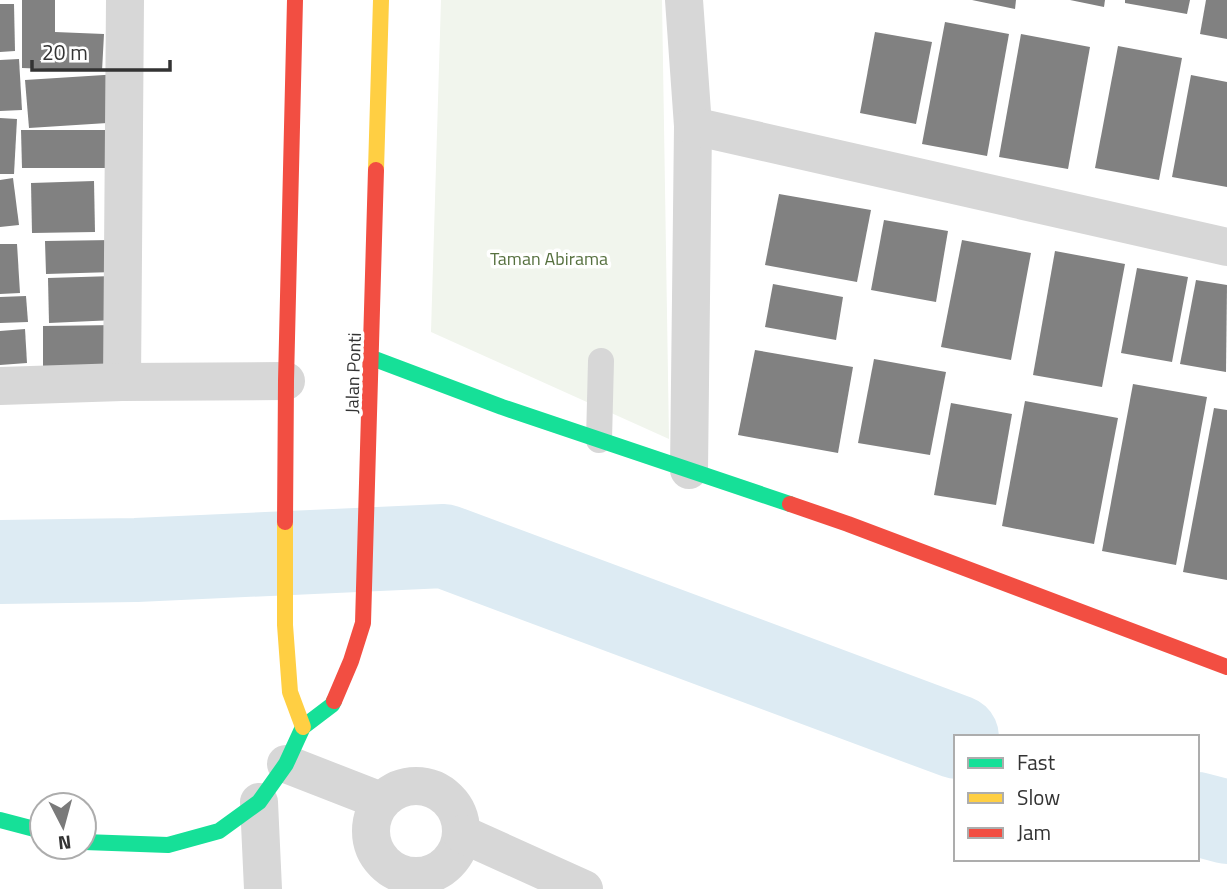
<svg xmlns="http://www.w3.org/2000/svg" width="1227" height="889" font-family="'Titillium Web',sans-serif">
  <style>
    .green { fill: #f1f5ed }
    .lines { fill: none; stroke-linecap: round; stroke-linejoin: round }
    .river { stroke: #ddebf3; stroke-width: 84 }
    .building { fill: #818181 }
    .lane { stroke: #d7d7d7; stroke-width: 26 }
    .street { stroke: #d7d7d7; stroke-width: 38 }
    .fast { stroke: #16e098; stroke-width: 16 }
    .slow { stroke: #ffcf43; stroke-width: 16 }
    .jam { stroke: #f24e42; stroke-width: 16 }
    .labels { text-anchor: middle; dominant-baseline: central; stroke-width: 7; stroke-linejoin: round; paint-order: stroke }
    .park-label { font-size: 18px; fill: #56703f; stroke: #fff }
    .street-label { font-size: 18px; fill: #333; stroke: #fff }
  </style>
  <rect width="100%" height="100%" fill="#fff"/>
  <path class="green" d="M441,0H662L669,439L431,332Z"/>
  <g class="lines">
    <g class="river">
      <path d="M0,562L136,560L444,546L957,737"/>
      <path d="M1197,814L1227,822"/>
    </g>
  </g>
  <g class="building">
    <path d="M22,0H55V32L104,34L102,71L22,68Z"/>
    <path d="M972,0H1016L1015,9Z"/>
    <path d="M1070,0H1105L1104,7Z"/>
    <path d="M1125,0H1190L1187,14L1125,3Z"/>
    <path d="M1206,0H1227V39L1200,34Z"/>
    <path d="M0,4H14L15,51L0,52Z"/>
    <path d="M945,22L1009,34L987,156L922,144Z"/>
    <path d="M875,32L932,42L916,124L860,113Z"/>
    <path d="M1021,34L1090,47L1068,169L999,157Z"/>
    <path d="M1118,46L1182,58L1159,180L1095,168Z"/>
    <path d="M19,59L22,110L0,111V60Z"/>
    <path d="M120,74L123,122L29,128L25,80Z"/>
    <path d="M1191,75L1227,82V187L1172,177Z"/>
    <path d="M0,118L17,119L14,174H0Z"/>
    <path d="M21,130H112V168H22Z"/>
    <path d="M13,178L19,225L0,227V180Z"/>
    <path d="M94,181L95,232L32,233L31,183Z"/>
    <path d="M779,194L871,210L857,282L765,265Z"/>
    <path d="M884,220L948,231L936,302L871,290Z"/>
    <path d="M113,240L114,272L46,274L45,241Z"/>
    <path d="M962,240L1031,253L1011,360L941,347Z"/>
    <path d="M0,244H17L20,293L0,294Z"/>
    <path d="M1055,251L1125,264L1102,387L1033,375Z"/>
    <path d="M1137,268L1188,277L1172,362L1121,353Z"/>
    <path d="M114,276L115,320L49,323L48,278Z"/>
    <path d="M1196,280L1227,285L1226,372L1180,364Z"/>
    <path d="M773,284L843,297L836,340L765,327Z"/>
    <path d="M26,296L28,322L0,323V297Z"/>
    <path d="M117,325V367L43,368V326Z"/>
    <path d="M25,329L27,363L0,365V331Z"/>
    <path d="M755,350L853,367L838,453L738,435Z"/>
    <path d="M874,359L946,372L930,455L858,443Z"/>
    <path d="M1133,384L1207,397L1176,565L1102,551Z"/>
    <path d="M1025,401L1118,418L1094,544L1002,526Z"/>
    <path d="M951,403L1012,414L996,505L934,495Z"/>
    <path d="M1214,408L1227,410V580L1183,572Z"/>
  </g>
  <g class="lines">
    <path class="lane" d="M599,440L601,361"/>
    <g class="street">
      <path d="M684,0L693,126L689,470"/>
      <path d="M693,126L1227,247"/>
      <path d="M122,382L125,0"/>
      <path d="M0,386L122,382L286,381"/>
      <path d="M286,764L381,801"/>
      <circle cx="416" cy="831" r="45"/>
      <path d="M259,802L263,889"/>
      <path d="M462,834L584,889"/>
    </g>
    <g class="fast">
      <path d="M372,358L502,407L790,504"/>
      <path d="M0,820L42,831"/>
      <path d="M84,842L168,845L219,831L259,802L286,764L303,727L332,705L334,701"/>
    </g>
    <g class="slow">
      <path d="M376,170L381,0"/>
      <path d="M285,522V625L290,692L303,727"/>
    </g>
    <g class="jam">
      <path d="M790,504L848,524L1227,667"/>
      <path d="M285,522L286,381L295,0"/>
      <path d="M334,701L351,661L363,623L376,170"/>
    </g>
  </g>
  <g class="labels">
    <g class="park-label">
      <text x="549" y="258">Taman Abirama</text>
    </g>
    <g class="street-label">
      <text transform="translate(353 373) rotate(-88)">Jalan Ponti</text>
    </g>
  </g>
  <rect x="954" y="735" width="245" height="126" fill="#ffffff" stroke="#adadad" stroke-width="2"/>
  <rect x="968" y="758" width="35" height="10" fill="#16e098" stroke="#adadad" stroke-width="2"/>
  <text x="1017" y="770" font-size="21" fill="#333333">Fast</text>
  <rect x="968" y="793" width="35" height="10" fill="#ffcf43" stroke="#adadad" stroke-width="2"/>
  <text x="1017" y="805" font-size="21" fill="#333333">Slow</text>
  <rect x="968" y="828" width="35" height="10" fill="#f24e42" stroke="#adadad" stroke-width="2"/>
  <text x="1017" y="840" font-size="21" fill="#333333">Jam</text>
  <g transform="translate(63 826) rotate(174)"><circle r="33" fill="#ffffff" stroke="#adadad" stroke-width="2"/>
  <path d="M0-5L12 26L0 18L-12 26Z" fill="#7a7a7a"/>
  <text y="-10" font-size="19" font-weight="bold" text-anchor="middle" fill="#333333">N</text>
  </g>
  <path d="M32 60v10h138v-10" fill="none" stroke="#333333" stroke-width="3.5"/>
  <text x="42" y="60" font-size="21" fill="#333333" stroke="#ffffff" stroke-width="5" paint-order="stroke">20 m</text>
</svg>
